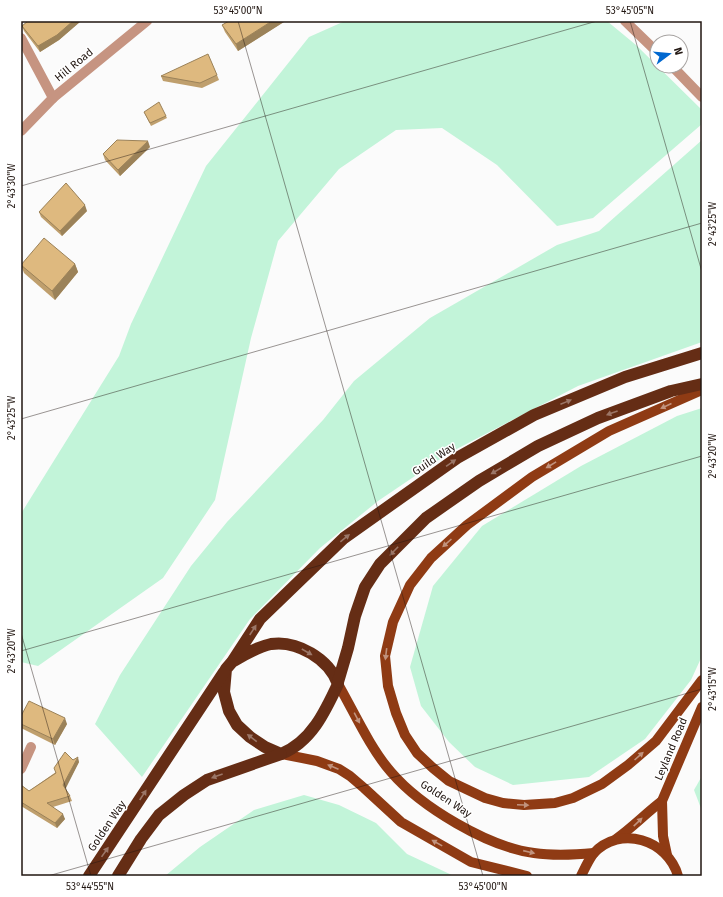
<svg xmlns="http://www.w3.org/2000/svg" width="723" height="897" font-family="'Fira Sans',sans-serif">
  <style>
    .green { fill: #c2f4d9 }
    .lines { fill: none; stroke-linecap: round; stroke-linejoin: round }
    .minor { stroke: #c69481; stroke-width: 10 }
    .major { stroke: #8f3b14; stroke-width: 10 }
    .highway { stroke: #652d15; stroke-width: 12 }
    .wall { fill: #bf9f6d }
    .shaded-wall { fill: #9b8259 }
    .building { fill: #deb97f; stroke: #9b8259 }
    .oneway { fill: #9b7667 }
    .oneway2 { fill: #c1937e }
    .ticks { fill: none; stroke: #211611; stroke-width: 1; stroke-opacity: 0.45 }
    .labels { text-anchor: middle; dominant-baseline: central; stroke-width: 3; stroke-linejoin: round; paint-order: stroke }
    .street-label { font-size: 11px; fill: #211611; stroke: #fff }
    .neatline { fill: none; stroke: #211611; stroke-width: 1.5 }
    .ticks-label { font-size: 10px; text-anchor: middle; fill: #211611 }
  </style>
  <rect width="100%" height="100%" fill="#fbfbfb"/>
  <g class="green">
    <path d="M345,21H607L636,45L702,110V124L593,218L557,226L497,165L442,128L396,130L339,169L278,241L251,338L215,500L163,578L38,666L21,662V512H22L119,356L131,324L206,166L309,37Z"/>
    <path d="M702,140V342L578,386L449,453L378,501L320,548L250,619L142,777L95,724L120,675L191,566L227,522L323,420L354,381L430,318L557,245L599,231Z"/>
    <path d="M702,408V656L691,680L645,739L589,777L513,785L475,767L449,742L421,706L410,667L433,586L482,526L581,466L677,416Z"/>
    <path d="M702,776V811L694,790Z"/>
    <path d="M304,795L339,805L376,823L407,854L454,876H165L200,847L254,810Z"/>
  </g>
  <g class="lines">
    <g class="minor">
      <path d="M625,21L657,52"/>
      <path d="M21,38L53,98"/>
      <path d="M672,66L702,97"/>
      <path d="M21,131L53,98L147,21"/>
      <path d="M21,769L31,747"/>
    </g>
    <g class="major">
      <path d="M702,390L609,431L532,477L467,525L431,558L410,585L393,622L385,656L388,686L396,713L405,735L417,753L433,768L449,781L485,798L503,803L524,805L555,803L573,798L602,784L628,765L656,741L702,680"/>
      <path d="M338,684C354,712 370,748 391,772C421,807 488,847 534,853C554,856 573,855 594,853"/>
      <path d="M282,754L317,761L339,769L350,776L364,788L401,822L471,862L527,876"/>
      <path d="M616,839C632,828 646,813 662,801"/>
      <path d="M667,855L663,836L662,801L702,707"/>
      <path d="M581,876C585,868 588,861 593,854C620,824 668,840 678,876"/>
    </g>
    <g class="highway">
      <path d="M232,662C244,655 257,647 271,644C297,640 329,659 338,684C325,712 311,742 281,754L265,747L250,737L237,725L229,711L224,692L226,669L232,662L260,619L344,538L457,458L534,415L625,377L702,353"/>
      <path d="M338,682L348,648L355,616L365,587L380,564L426,518L479,481L538,446L598,418L671,391L702,384"/>
      <path d="M89,876L224,672"/>
      <path d="M118,876L141,839L159,815L184,795L207,780L281,754"/>
    </g>
  </g>
  <g class="wall">
    <path d="M28,21H81L59,40L40,52L24,31L22,26Z"/>
    <path d="M229,21H285L238,51L225,32L222,25Z"/>
    <path d="M217,75L219,80L202,88L163,81L161,76Z"/>
    <path d="M144,112L166,116L167,118L151,126Z"/>
    <path d="M150,147L120,176L105,160L103,154Z"/>
    <path d="M87,211L62,236L41,217L39,212Z"/>
    <path d="M75,264L78,272L55,300L24,273L21,265Z"/>
    <path d="M21,716L67,724L55,745L21,728Z"/>
    <path d="M73,760L79,762L65,788L70,796L72,801L53,807L65,819L57,828L21,806V785L29,791Z"/>
  </g>
  <g class="shaded-wall">
    <path d="M73,21H81L59,40L40,52L38,46Z"/>
    <path d="M272,21H284V22L238,51L236,44Z"/>
    <path d="M148,141L150,147L120,176L118,170Z"/>
    <path d="M85,205L87,211L62,236L60,231Z"/>
    <path d="M75,264L78,272L55,300L52,291Z"/>
    <path d="M65,718L67,724L55,745L53,739Z"/>
    <path d="M78,757L79,762L65,790L63,785Z"/>
    <path d="M63,814L65,819L57,828L55,823Z"/>
  </g>
  <g class="building">
    <path d="M28,21H73L57,35L38,46L22,26Z"/>
    <path d="M229,21H272L236,44L222,25Z"/>
    <path d="M208,54L217,75L200,83L161,76Z"/>
    <path d="M159,102L166,116L150,123L144,112Z"/>
    <path d="M117,140L148,141L118,170L103,154Z"/>
    <path d="M66,183L85,205L60,231L39,212Z"/>
    <path d="M44,238L75,264L52,291L21,265Z"/>
    <path d="M29,701L65,718L53,739L21,724V716Z"/>
    <path d="M65,752L73,760L78,757L63,785L70,796L47,803L63,814L55,823L21,802V785L29,791L56,773L54,768Z"/>
  </g>
  <defs><path id="oneway-solid" d="M-6-.8H1V-3.2L6.5 0L1 3.2V.8H-6Z"/></defs>
  <g class="oneway">
    <use href="#oneway-solid" transform="translate(566 402) rotate(-22)"/>
    <use href="#oneway-solid" transform="translate(612 413) rotate(160)"/>
    <use href="#oneway-solid" transform="translate(451 463) rotate(-35)"/>
    <use href="#oneway-solid" transform="translate(496 471) rotate(149)"/>
    <use href="#oneway-solid" transform="translate(345 538) rotate(-39)"/>
    <use href="#oneway-solid" transform="translate(394 551) rotate(134)"/>
    <use href="#oneway-solid" transform="translate(253 630) rotate(-57)"/>
    <use href="#oneway-solid" transform="translate(307 652) rotate(30)"/>
    <use href="#oneway-solid" transform="translate(252 738) rotate(-143)"/>
    <use href="#oneway-solid" transform="translate(217 776) rotate(160)"/>
    <use href="#oneway-solid" transform="translate(143 795) rotate(-57)"/>
    <use href="#oneway-solid" transform="translate(105 852) rotate(-55)"/>
  </g>
  <g class="oneway2">
    <use href="#oneway-solid" transform="translate(666 406) rotate(156)"/>
    <use href="#oneway-solid" transform="translate(551 465) rotate(149)"/>
    <use href="#oneway-solid" transform="translate(447 543) rotate(138)"/>
    <use href="#oneway-solid" transform="translate(386 654) rotate(97)"/>
    <use href="#oneway-solid" transform="translate(357 718) rotate(62)"/>
    <use href="#oneway-solid" transform="translate(639 756) rotate(-42)"/>
    <use href="#oneway-solid" transform="translate(333 767) rotate(-157)"/>
    <use href="#oneway-solid" transform="translate(523 805) rotate(2)"/>
    <use href="#oneway-solid" transform="translate(638 822) rotate(-44)"/>
    <use href="#oneway-solid" transform="translate(437 843) rotate(-151)"/>
    <use href="#oneway-solid" transform="translate(529 852) rotate(13)"/>
  </g>
  <path class="ticks" d="M238,21L483,876M630,21L702,272M21,186L597,21M21,419L702,223M21,633L91,876M21,651L702,456M48,876L702,689"/>
  <g class="labels">
    <g class="street-label">
      <text transform="translate(74 65) rotate(-39)">Hill Road</text>
      <text transform="translate(434 459) rotate(-34)">Guild Way</text>
      <text transform="translate(671 749) rotate(-67)">Leyland Road</text>
      <text transform="translate(446 799) rotate(33)">Golden Way</text>
      <text transform="translate(107 826) rotate(-56)">Golden Way</text>
    </g>
  </g>
  <rect width="723" height="897" fill="none" stroke="#ffffff" stroke-width="44"/>
  <g transform="translate(669 54) rotate(74)"><circle r="19" fill="#ffffff" stroke="#a6a2a0"/>
  <path d="M0-3L7 15L0 10L-7 15Z" fill="#0168d0"/>
  <text y="-6" font-size="11" font-weight="bold" text-anchor="middle" fill="#211611">N</text>
  </g>
  <rect x="22" y="22" width="679" height="853" class="neatline"/>
  <g class="ticks-label">
    <text x="238" y="14">53°45'00"N</text>
    <text x="630" y="14">53°45'05"N</text>
    <text transform="translate(11 186) rotate(-90)" y="4">2°43'30"W</text>
    <text transform="translate(712 224) rotate(-90)" y="4">2°43'25"W</text>
    <text transform="translate(11 418) rotate(-90)" y="4">2°43'25"W</text>
    <text transform="translate(712 456) rotate(-90)" y="4">2°43'20"W</text>
    <text transform="translate(11 651) rotate(-90)" y="4">2°43'20"W</text>
    <text transform="translate(712 689) rotate(-90)" y="4">2°43'15"W</text>
    <text x="90" y="890">53°44'55"N</text>
    <text x="483" y="890">53°45'00"N</text>
  </g>
</svg>
